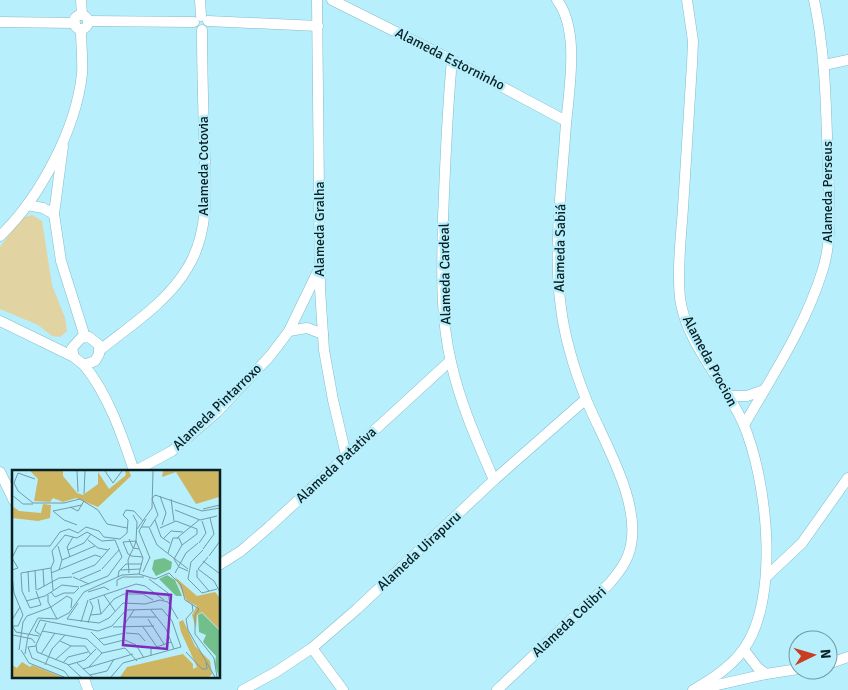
<svg xmlns="http://www.w3.org/2000/svg" width="848" height="690" font-family="Signika,sans-serif">
  <style>
    .green { fill: #e2d3a3 }
    .lines { fill: none; stroke-linecap: round; stroke-linejoin: round }
    .street-casing { stroke: #85bbc8; stroke-width: 11 }
    .street { stroke: #fff; stroke-width: 10 }
    .labels { text-anchor: middle; dominant-baseline: central; stroke-width: 5; stroke-linejoin: round; paint-order: stroke }
    .street-label { font-size: 14px; fill: #081f23; stroke: #b7effc }
    .inset-road { fill: none; stroke: #719ca5; stroke-width: 1 }
    .view { fill: #7b2cbf; fill-opacity: 0.15; stroke: #7b2cbf; stroke-width: 2.5 }
    .inset-edge { fill: none; stroke: #081f23; stroke-width: 2.5 }
  </style>
  <rect width="100%" height="100%" fill="#b7effc"/>
  <path class="green" d="M32,215L42,221L52,285L65,318L67,331L60,337L52,336L38,325L0,309V247L21,218Z"/>
  <g class="lines">
    <g class="street-casing">
      <g id="street">
        <path d="M81,0L82,15"/>
        <path d="M200,0L201,16"/>
        <path d="M317,0L320,289L324,350L333,400L346,455"/>
        <path d="M332,0L452,60L566,121"/>
        <path d="M687,0L693,41L692,64C689,112 686,160 683,208C681,237 677,269 680,298C686,344 725,382 743,423C767,478 781,599 743,650C731,667 711,680 693,690"/>
        <circle cx="81" cy="22" r="7"/>
        <path d="M88,21L194,22"/>
        <path d="M208,21L318,26"/>
        <path d="M0,22L75,23"/>
        <path d="M452,60C447,113 445,165 443,219C442,266 440,316 451,362C460,403 477,441 494,480"/>
        <path d="M824,65L848,60"/>
        <path d="M63,146L54,214L61,261L85,337"/>
        <path d="M27,205L43,208L54,214"/>
        <path d="M0,236C40,198 76,129 82,74C83,60 81,44 81,29"/>
        <path d="M0,321L74,357L84,365L95,361L99,354V345L89,337L81,338L72,348L74,357"/>
        <path d="M289,331L307,328L323,334"/>
        <path d="M100,350C131,325 168,302 188,267C212,228 205,176 204,133C203,99 202,64 202,30"/>
        <path d="M84,365C108,394 122,435 134,471"/>
        <path d="M730,396H747L764,390"/>
        <path d="M744,425C773,375 806,325 823,269C833,236 829,200 828,167C826,111 826,55 814,0"/>
        <path d="M135,471L172,451L217,412L270,356L289,331L318,271"/>
        <path d="M0,472L14,501"/>
        <path d="M219,565L241,551L269,527L450,361"/>
        <path d="M766,577L802,543L848,478"/>
        <path d="M312,648L343,690"/>
        <path d="M744,650L758,668L766,674"/>
        <path d="M828,664L848,657"/>
        <path d="M83,676L88,690"/>
        <path d="M704,688L766,674L798,669"/>
        <path d="M243,690L276,672L312,648L357,609L494,480L586,399"/>
        <path d="M497,690L609,584C619,572 628,561 631,545C640,499 603,441 586,399C574,369 565,339 561,308C553,251 561,194 565,137C567,98 582,33 557,0"/>
      </g>
    </g>
    <use href="#street" class="street"/>
  </g>
  <g class="labels">
    <g class="street-label">
      <text transform="translate(450 59) rotate(27)">Alameda Estorninho</text>
      <text transform="translate(203 166) rotate(-90)">Alameda Cotovia</text>
      <text transform="translate(827 192) rotate(-90)">Alameda Perseus</text>
      <text transform="translate(319 229) rotate(-90)">Alameda Gralha</text>
      <text transform="translate(560 248) rotate(-89)">Alameda Sabiá</text>
      <text transform="translate(445 274) rotate(-91)">Alameda Cardeal</text>
      <text transform="translate(710 361) rotate(62)">Alameda Procion</text>
      <text transform="translate(217 407) rotate(-44)">Alameda Pintarroxo</text>
      <text transform="translate(336 465) rotate(-43)">Alameda Patativa</text>
      <text transform="translate(419 551) rotate(-43)">Alameda Uirapuru</text>
      <text transform="translate(569 622) rotate(-43)">Alameda Colibri</text>
    </g>
  </g>
  <g transform="translate(12 470)">
    <rect width="208" height="208" fill="#b7effc"/>
    <path d="M18,1H51V6L65,23L71,25L86,14V2L97,19L114,5L113,1H117L119,6L86,37L64,28L51,32L41,28L38,32L22,31L26,9ZM151,1H207V27L184,34L164,2L150,7ZM31,34L39,35L38,48L26,51L0,48V36L7,41L29,43ZM163,107L185,126L203,122L207,127V159L190,142L185,145L184,158L180,145L185,136L175,131ZM171,150L183,176L198,191L200,204L197,207H108L115,197L171,184L181,194V199L185,197L169,162L167,152ZM10,192L18,197L20,195L50,207H0V195L5,198Z" fill="#ceb562"/>
    <path d="M152,88L160,92L159,99L144,106L140,99L142,90ZM155,105L163,110L170,126H164L147,109ZM190,143L207,160V207L203,195L204,186L191,172L194,165L187,162L186,145Z" fill="#72bf8c"/>
    <path class="inset-road" d="M65,1L66,22M93,1L101,13L110,1M2,13L6,21L21,33H52L68,29L86,40L95,54L115,58M2,13L6,3L23,9M72,24L73,1M0,25L11,34H21M148,26L154,43L150,55M159,29L162,51M58,37L66,41L72,31M191,39L208,35M163,40L188,50L205,46M121,45L125,52L124,71L131,88L127,104M134,49L127,61L138,88M143,50L149,67L158,73M65,55L52,50L41,41L70,35M129,57H137L145,75L176,99M138,57L146,45L140,29L143,25L190,41L208,38M148,58L164,51L185,59V64L170,75L162,89M125,59L140,38L141,1M165,68L187,50M117,69L121,78L127,79M151,69L159,61L171,62M76,70L86,78L96,80M187,73L194,63L190,51M46,76L50,90L47,100M191,79L202,64L198,48M56,80L72,73L79,64M191,80L179,92L176,109L190,123L205,119M156,83L161,68H167L170,75M197,86L208,71M58,87L55,77L61,67M162,89L167,97L176,101M50,90L83,76M191,91L208,104M39,98L42,91L40,81L53,65L65,68L75,62L90,71L103,70L110,87L96,106L68,117M39,98L41,120M31,99L32,116M90,99L107,80M186,99L202,111L208,122M186,99L196,87M0,100L6,98L0,88L6,76H38L48,62L57,59L66,63L74,57L87,61L92,67L108,69L115,63L116,50L111,45L114,40L122,41L131,51M23,100L24,120M108,100L128,99M185,100V107L197,121M16,101L17,122M131,102L138,87M39,103L83,85L89,87M117,103L116,90L118,85L122,77L124,71L111,72L116,84L118,85L119,86L131,87M163,103L174,83L186,73M60,104L83,95L98,78M0,105L2,123L11,145L6,156H0M61,107L77,114M106,107L107,101L114,94H130M68,109L89,100M137,109L156,123L158,134M105,116V110L111,107H132M25,120L47,108L60,107M24,121L29,135L18,138L10,121L9,103L39,98M39,122L43,127L52,123H62L67,118M76,122L92,117L97,120M36,125V132L45,149M92,125L103,141M86,129L89,144M77,130L124,114L133,116L152,130M14,131L33,126L50,115L67,117M66,133L55,149L87,153L97,148L111,133L133,134L148,130L156,132L166,149M180,134L181,141L174,149L176,160L203,207M139,140L154,159L162,179M78,145L89,144L102,129L112,124H131L141,130M117,147H144M136,149L152,174M0,150L8,137M69,152L76,130M34,153L24,175L25,182L55,194L69,207M76,153L81,137L78,131M112,155L122,140M1,157L4,162L27,166M101,157L142,156M131,157L145,177M30,161L75,169L90,183L113,178L125,191M79,162L92,175L112,170M114,163L127,164L133,171M1,165L20,169L23,173M29,165L23,161L28,150L86,161L100,156L114,140L150,139L160,151L169,177L111,193L99,207M87,169L113,163M113,170L124,175L132,188M48,171L59,176H73L79,185M24,176L16,177L20,188L52,201L57,207M7,180L11,152L15,146L39,137L55,126L60,129L59,138M9,180L17,193L52,207M174,182L190,199H195L194,192M13,184L16,166L26,148L45,149L57,143L72,122L110,105L127,104L143,109L157,103L169,115L173,130L187,139L183,145V164L202,188L205,207M29,184L43,163M139,186V179L159,172M43,190L59,176M51,193L56,187L76,182M65,193L80,207M33,195L40,179L53,165M56,195L73,190L84,179M77,197L90,183M71,199L121,184M78,205L95,201L102,189"/>
    <path class="view" d="M115,121L159,125L155,179L111,175Z"/>
    <rect width="208" height="208" class="inset-edge"/>
  </g>
  <g transform="translate(813 655) rotate(85)"><circle r="24" fill="#b7effc" stroke="#719ca5"/>
  <path d="M0-4L9 19L0 12L-9 19Z" fill="#c93e21"/>
  <text y="-8" font-size="14" font-weight="bold" text-anchor="middle" fill="#081f23">N</text>
  </g>
</svg>
